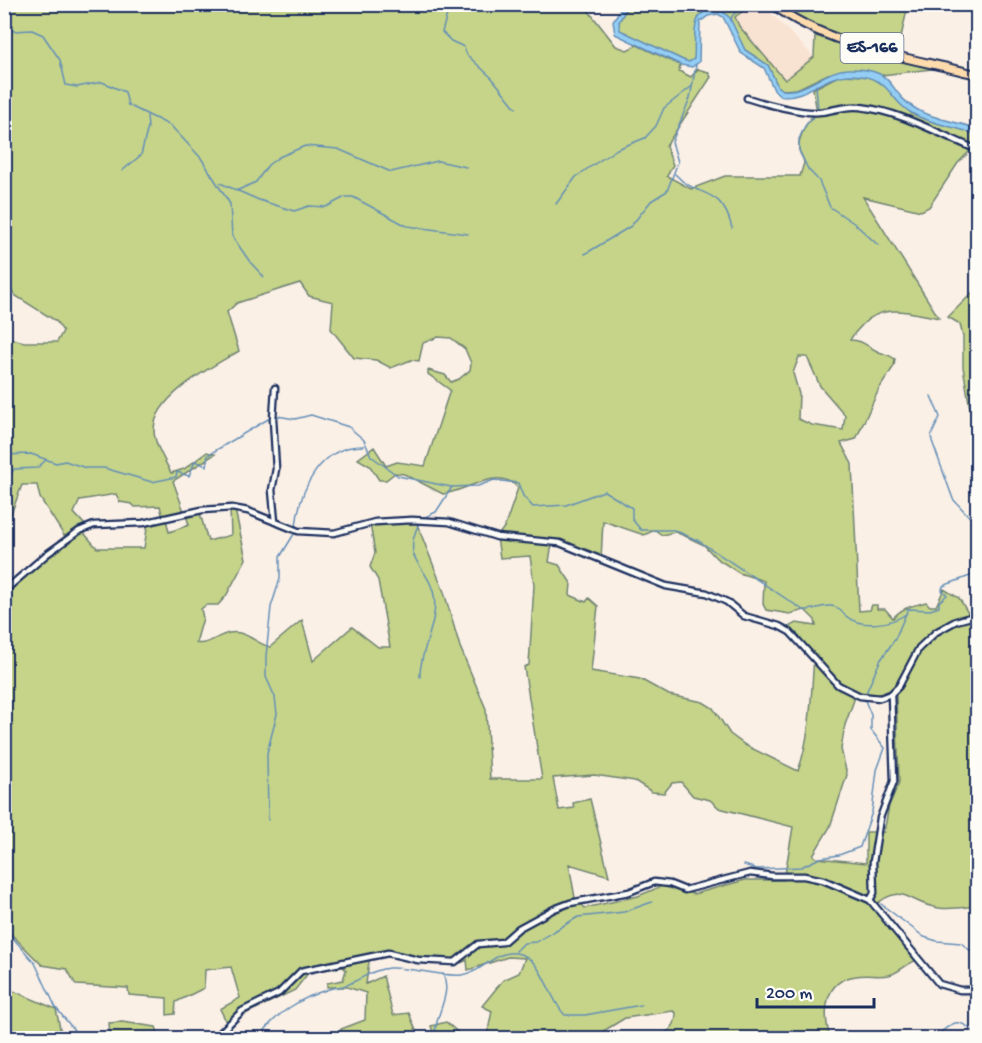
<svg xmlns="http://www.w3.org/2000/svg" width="982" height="1043" font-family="'Gochi Hand',sans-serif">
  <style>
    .built { fill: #f8e2d2 }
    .green { fill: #c5d488; stroke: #708273; stroke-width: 1.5; fill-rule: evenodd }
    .water { fill: #94cef4; stroke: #648eb8; stroke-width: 1.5 }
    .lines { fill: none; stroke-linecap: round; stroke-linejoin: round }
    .stream { stroke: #648eb8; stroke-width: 1.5 }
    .street-casing { stroke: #1b2f5e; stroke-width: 9 }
    .primary-casing { stroke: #1b2f5e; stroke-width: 11 }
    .street { stroke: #fdfcf7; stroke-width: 4.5 }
    .primary { stroke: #fedbac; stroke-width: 7 }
    .labels { text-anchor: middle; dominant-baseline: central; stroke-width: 4.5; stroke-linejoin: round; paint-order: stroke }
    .shield { fill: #fdfcf7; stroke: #5f6c8c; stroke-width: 1.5 }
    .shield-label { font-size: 18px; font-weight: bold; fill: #1b2f5e }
  </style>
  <rect width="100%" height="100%" fill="#fbf0e6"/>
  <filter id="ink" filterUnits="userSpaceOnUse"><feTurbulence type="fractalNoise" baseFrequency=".0167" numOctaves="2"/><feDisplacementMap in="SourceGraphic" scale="12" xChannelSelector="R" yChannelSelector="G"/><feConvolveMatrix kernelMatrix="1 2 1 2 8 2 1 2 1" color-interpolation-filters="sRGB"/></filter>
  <g filter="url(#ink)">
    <path class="built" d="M751,5H763L814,57L785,80L739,26L735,17Z"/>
    <g class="green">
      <path d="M5,5H584L616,46L627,50L637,45L680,65L679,71L691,77L698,69L708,72L711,77L666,146L673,165L667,176L691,189L725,176H800L804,163C804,158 800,156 799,150C797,139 808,118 817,112L813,89L840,75L867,76L884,84L912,114L976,134L972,149L958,163L929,207L921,211L863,197L939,318C911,313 884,302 862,325C858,330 853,334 850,340C863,340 866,346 877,351C884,355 888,353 895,359L894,366L879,389L856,439L841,443L852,464L859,611L870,610L872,605H877V609H885L893,618C903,606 914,606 926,602L930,606H936L944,589L959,598L971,618L977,616V906C965,907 951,910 939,908C908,904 903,880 873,907L922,959C907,961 902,972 889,975C878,977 867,974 856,976C823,980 823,1014 830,1038H649C664,1035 676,1031 676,1013L673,1011L625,1018L602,1032L584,1038H435L431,1026L446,1022L460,1034L487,1036L492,1011L482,1006L503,980L519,973L525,958L508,957L468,970L467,960C442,975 401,947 369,961L366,984L383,976L393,1015L409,1013L419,1038H341V1029L365,1020L366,993L347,987H327V983L343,980L346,970L343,967L309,972L295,990L227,1023L220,1009L240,998L231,967L205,970L204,988L176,1002L175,1014L167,1015V998L129,995L128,988L76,985L67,969L42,965L5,928V591L67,540L40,498L37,485H22L5,530V337L24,342H57L63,331L56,321L16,296L5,282ZM300,283L309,296L333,302L331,329L354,358L376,360L391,368L411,360L419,361L423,343L438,337L451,338L465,349L471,363L470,370L459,379L451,382L445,375L428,370V374L450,390L425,466L397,462L386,466L374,447L358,459L370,466L379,480H386L395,473L404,474L443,494C465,492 499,465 518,488L505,526L497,537L500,558L530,556L534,585L529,665L524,667L542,779H490L486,709L460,647L444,592L415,519L370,524L375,553L370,567L378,580L390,647H378L352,627L313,661L302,620L270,647C254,643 247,630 229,633C218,635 207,646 196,643L203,618L201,609L206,605H218L226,596L246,559L235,510L230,509L231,535L208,541L200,513L186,515L189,525L169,532L166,519L185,514L173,481L215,454L207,452L184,469L171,473C165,460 154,444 154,430C154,396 213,366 239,351L227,312L237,303ZM799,357H807L820,386L845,415L843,430L812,425L798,419L799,394L793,373ZM116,494L120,502L132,504L135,507L160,506L163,518L148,522L144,548H97L84,533L86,526L74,513L80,500ZM603,521L644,535L655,530L662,535L675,532L685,536L704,545L716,558L739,573L764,581L763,604L766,610L790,614L805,610L815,620L816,626L796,623L785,629L792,632L814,657C811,695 811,735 798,771L745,745L730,734L713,708L703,702L669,695L640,679L591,671L598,606L589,598L586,602L570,595L571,583L559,565L549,562L552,543L556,541L601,560ZM896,695L899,782L889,806L884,832H866V863L817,858L813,855L830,827L847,775L841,749L845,725L854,700L856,696ZM594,775L635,781L652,792L664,793L672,783L681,782L693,796L710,800L719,808L793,827L784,880H745L694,894L662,886L638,896L585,908L575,898L569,864L609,876L590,799L573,803L574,808L559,810L553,778Z"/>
      <path d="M628,5H751L735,17L739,26L785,80L814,57L815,36L940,68L882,75L868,71L828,74L797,89L783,90L778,87L768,65L745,50L724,11C692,0 694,38 695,57L693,61L687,62L619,30V22Z"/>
      <path d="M778,5H908L898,51C855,40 814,30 778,5Z"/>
      <path d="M977,288V450L963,367V337L960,324L948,317Z"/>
      <path d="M4,987L56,1009L62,1038H5Z"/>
      <path d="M122,1022L156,1027L160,1038H110L109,1023Z"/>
    </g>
    <path class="water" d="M623,5H628L619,22L620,30L683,60L689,62L694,59C696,39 688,6 720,9L730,18L745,50L768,65L778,87L783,90C807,93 824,70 848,69C899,68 885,91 916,109C934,120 958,121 977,129V135C958,127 934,125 915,115C886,100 894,77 851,75C825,74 808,98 781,96L774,90L764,68L741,53L723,17L718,14L708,16L700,22L699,62L692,67L681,65L615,34L613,21Z"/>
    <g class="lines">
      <g class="stream">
        <path d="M450,4L442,32L451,41L464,47L467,55L492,78L516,108"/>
        <path d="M731,22L732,16L745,4"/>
        <path d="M4,27L14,31L32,30L43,35L60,60L66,85L77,87L102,82L125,92L128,105L171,126L201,158L230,204L232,236L250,262L264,277"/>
        <path d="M816,85L818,110"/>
        <path d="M815,115L805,126L799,139V150L808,169L819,181L830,207L855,224L878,245"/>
        <path d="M122,171L141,155L148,127L147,116"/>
        <path d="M675,174C698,200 721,184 732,228"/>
        <path d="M220,183L259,200L294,211L309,206L326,207L345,197H353L407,226L468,234"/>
        <path d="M236,191L256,182L268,165L279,157L305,146L338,149L391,172L438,161L466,167"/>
        <path d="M556,204L576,177L587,169L617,149L645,138L656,126L664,108L691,87"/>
        <path d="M585,254L631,226L651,201L667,191L678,162L672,142L690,98L696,65"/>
        <path d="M931,396L940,417L931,436L932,441L953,499L978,526"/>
        <path d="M277,416L295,419L311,415L349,427L364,440L371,456L398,476L451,487L478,486L494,480L518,483L523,496L533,507L566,505L604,491L632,508V519L641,530H674L699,541L803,610C813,611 821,605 831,606C840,607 841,612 846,616C861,629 892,624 906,614"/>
        <path d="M4,455L31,454L56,463L65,461L86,468H104L152,482L176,477L177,472L189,476L195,461L206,466L208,455L270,418"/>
        <path d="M4,501C9,487 5,482 14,469L37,468L46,460"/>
        <path d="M423,518L436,512L452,487"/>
        <path d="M419,523C401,562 425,562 433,591C441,620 419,650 420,677"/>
        <path d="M296,526C300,488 321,445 364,446"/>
        <path d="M866,693L880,661L895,639L908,609L930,610L939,607V602L947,595L942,590L943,586L978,573"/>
        <path d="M268,820L267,753L277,714L275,697L266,677V656L271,607L280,579V557L294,534"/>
        <path d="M744,865L757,869L801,867L820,858L839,855L860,847L872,812L877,770L885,748L871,730V715L864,698"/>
        <path d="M881,904L924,937L937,941L961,943L978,957"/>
        <path d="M4,928L35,963L56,1008L74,1030L75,1038"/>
        <path d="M516,951L524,943L536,942L578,917L624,912L652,902"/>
        <path d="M260,1038C273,1014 303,997 329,989C335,987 341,987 347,985C361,979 374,969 389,968C413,967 438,977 462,975C483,973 497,947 520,954C543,960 550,1001 565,1015H585L641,1005"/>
        <path d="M435,1038C433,1016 453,996 443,974"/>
        <path d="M933,1038C951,1026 955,1013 975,1033"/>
        <path d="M970,1038L978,1031"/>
      </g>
      <g class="street-casing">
        <g id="street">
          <path d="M747,98C762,103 804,114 819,112C834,111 845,105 860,107C900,111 941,135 978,150"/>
          <path d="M275,522L272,490L276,469L273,419L275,388"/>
          <path d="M4,591L47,554L79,531L94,525L143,523L202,510L232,508L248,511L298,531L334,533L375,522L412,520L449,522L497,537L560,543L666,586L707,593L727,602L744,616L779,626L790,632L838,685L860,696L880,698L891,694L899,686L919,648L936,632L956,621L978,615"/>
          <path d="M870,900L874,893L873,862L880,818L894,781L891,694"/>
          <path d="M215,1038L242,1011L279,993L301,971L388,953L418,960L455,962L478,944L503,942L519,928L554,909L570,903L629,892L654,882L670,884L685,890L750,873L773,876H804L823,880L870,900L939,984L960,990H978"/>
        </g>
      </g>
      <g class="primary-casing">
        <path id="primary" d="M772,4C830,48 909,57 978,75"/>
      </g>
      <use href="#street" class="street"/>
      <use href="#primary" class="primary"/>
    </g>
  </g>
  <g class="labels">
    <rect class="shield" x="840.5" y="33" width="63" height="30" rx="4.5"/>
    <g class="shield-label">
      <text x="872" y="48">ES-166</text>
    </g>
  </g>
  <rect width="982" height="1043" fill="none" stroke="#fdfcf7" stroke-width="24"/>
  <rect x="12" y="12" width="958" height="1019" fill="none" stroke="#1b2f5e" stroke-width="2" filter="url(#ink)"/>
  <path d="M757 998v9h117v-9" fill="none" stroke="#1b2f5e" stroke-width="3"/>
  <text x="766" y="998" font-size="18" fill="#1b2f5e" stroke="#fdfcf7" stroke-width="4.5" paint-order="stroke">200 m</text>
</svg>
